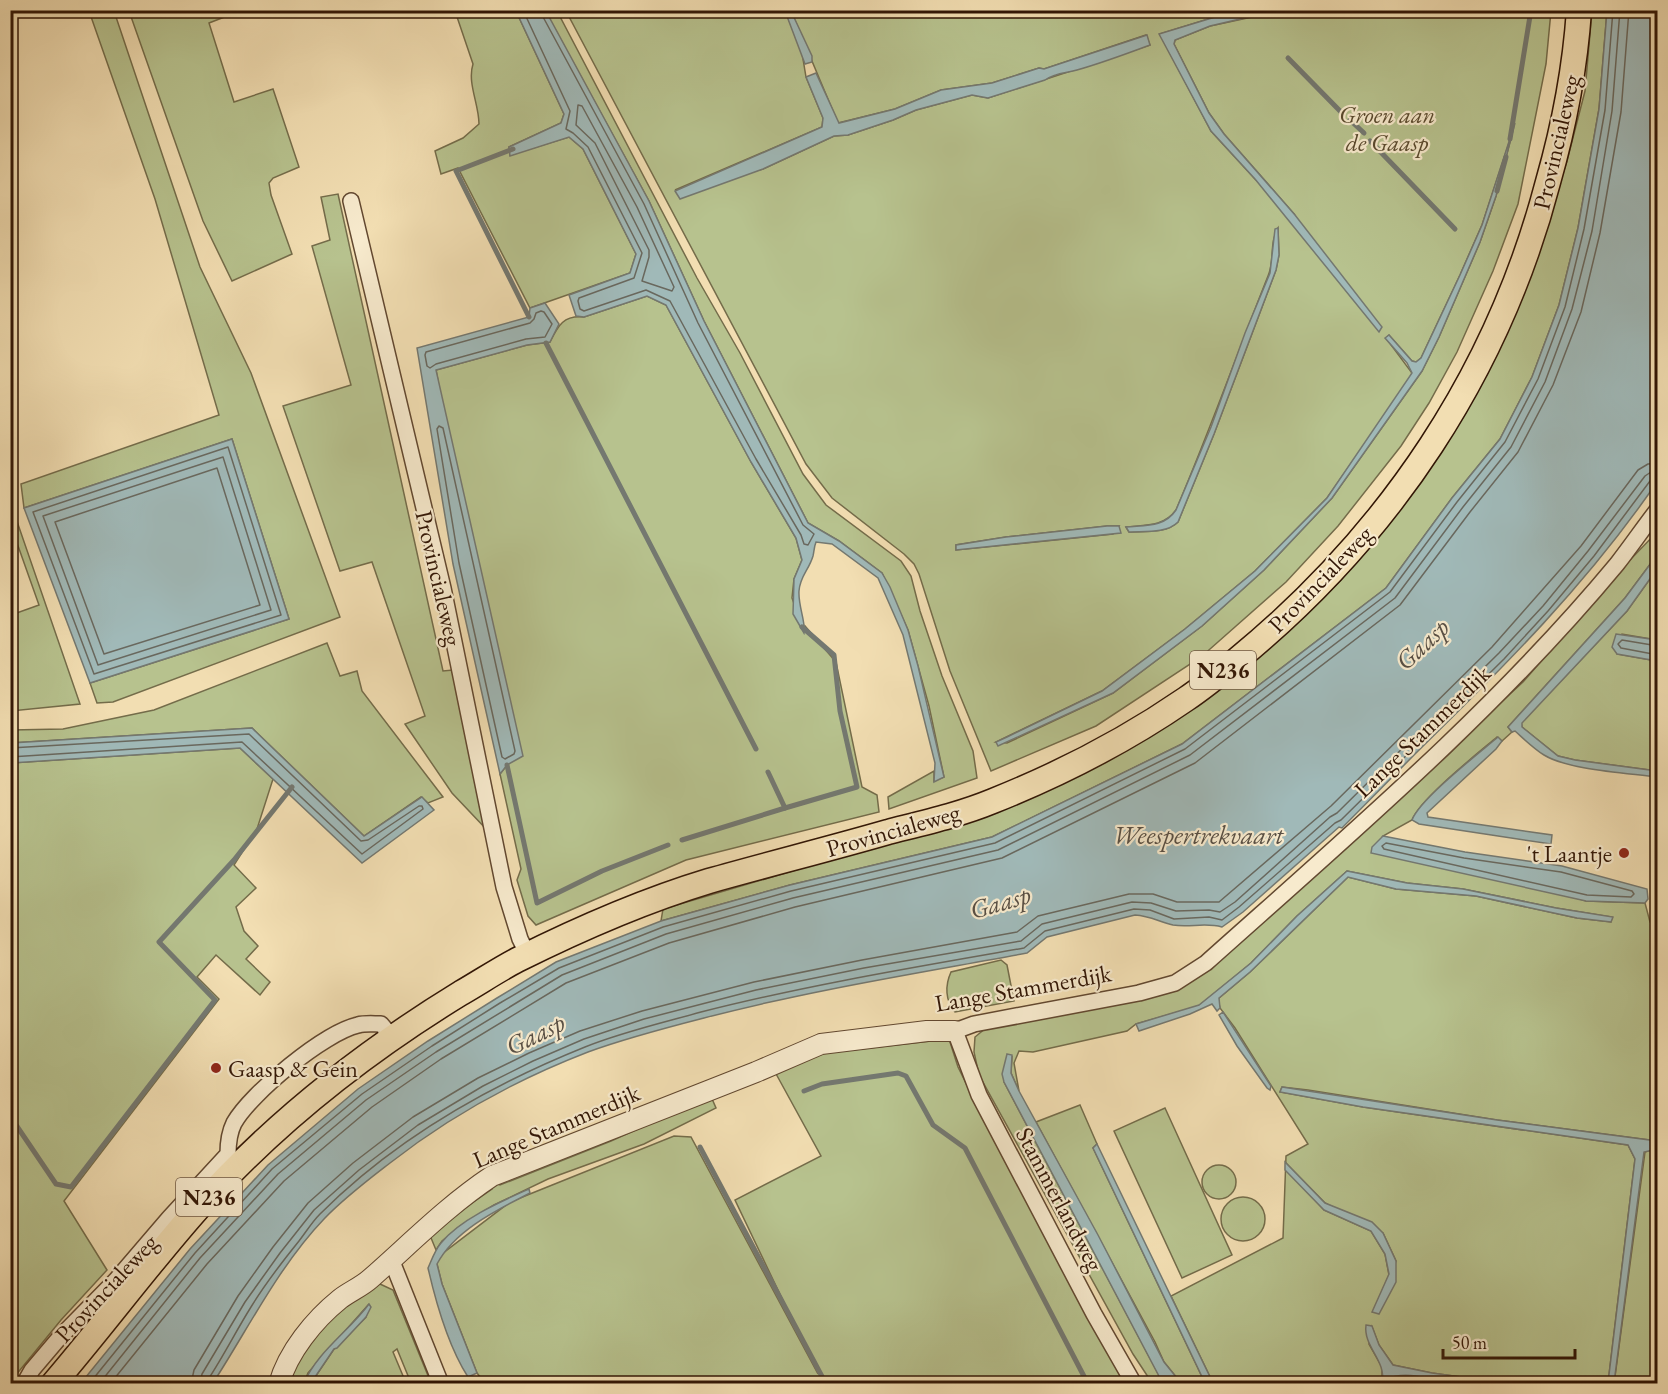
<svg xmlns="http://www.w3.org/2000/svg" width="1668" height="1394" font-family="'EB Garamond',serif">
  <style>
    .green { fill: #b7c28e; stroke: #746c4a; stroke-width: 1.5; fill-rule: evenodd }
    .water { fill: #a0b9b8; stroke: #747870; stroke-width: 1.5 }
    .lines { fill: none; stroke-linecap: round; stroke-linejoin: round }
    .shore { stroke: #69685e; stroke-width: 1.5 }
    .stream { stroke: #747870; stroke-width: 5 }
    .minor-casing { stroke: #624830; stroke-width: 18 }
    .tertiary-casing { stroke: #624830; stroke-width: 22 }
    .primary-casing { stroke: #321605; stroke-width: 27 }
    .minor { stroke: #f7eacd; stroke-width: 15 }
    .tertiary { stroke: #f7eacd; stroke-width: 20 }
    .primary { stroke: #f2deb2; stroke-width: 24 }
    .poi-dot { fill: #8f2418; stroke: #f7eacd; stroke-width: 2 }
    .labels { text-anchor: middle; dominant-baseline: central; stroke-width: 4.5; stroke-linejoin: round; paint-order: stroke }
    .shield { fill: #f7eacd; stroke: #6d5641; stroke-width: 1.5 }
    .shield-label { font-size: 22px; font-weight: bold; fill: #321605 }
    .park-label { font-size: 24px; font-style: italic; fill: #5a4a2e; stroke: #f7eacd }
    .street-label { font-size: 24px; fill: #321605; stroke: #f7eacd }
    .poi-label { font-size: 24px; fill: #321605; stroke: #f7eacd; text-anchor: end }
    .water-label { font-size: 26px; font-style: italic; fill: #584f44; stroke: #f7eacd }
  </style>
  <rect width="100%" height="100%" fill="#f2deb2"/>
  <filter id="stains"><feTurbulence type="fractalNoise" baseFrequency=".00333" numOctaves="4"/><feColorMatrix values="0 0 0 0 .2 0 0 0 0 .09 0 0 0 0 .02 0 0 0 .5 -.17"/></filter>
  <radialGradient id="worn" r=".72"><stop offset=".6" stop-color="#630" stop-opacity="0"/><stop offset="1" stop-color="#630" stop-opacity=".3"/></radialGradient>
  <g class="green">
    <path d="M785,10L802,53L806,77L823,118L822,127L675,190L763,169L834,136L848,135L893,120L916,110L972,95L988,98L1150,45L1146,35L1044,69L1039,68L992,83L941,90L895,109L838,123L791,11H1234L1160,34L1211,131L1255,179L1295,215L1224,134L1209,113L1174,44L1175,40L1210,26L1252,17L1247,11H1551L1546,64L1518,204L1493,271L1457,352L1429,403L1401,446L1338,526L1286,582L1201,657L1096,726L991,771L950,671L919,574L914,564L904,554L832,498L806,464L566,11ZM1512,134L1496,196L1480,242L1439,337L1422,371L1332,498L1264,570L1202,626L1113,693L1007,743L996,742L1102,691L1185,629L1255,571L1327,498L1408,382L1412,373L1386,338L1389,335L1412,361L1416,362L1421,358L1460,275L1482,225ZM1278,228L1279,255L1276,270L1214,434L1178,522C1166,534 1145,531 1129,532L1126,527C1145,525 1164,527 1176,510C1209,433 1237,354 1268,276C1275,260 1269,243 1278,228ZM1107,526H1119L1113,534L956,550V545L1006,537Z"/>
    <path d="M89,11H114L200,267L251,373L340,617L113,702L97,703L90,683L289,619L232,439L24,508L21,484L219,415L155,199Z"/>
    <path d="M129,11H240L209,23L234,102L273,89L299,167L273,178L269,183L271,195L292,254L232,281L203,221Z"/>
    <path d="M455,11H516L564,114L561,123L509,147L510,155L569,137L583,149L636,254L630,273L530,308L458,168L441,174L435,151L463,138L479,124C479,104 467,83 473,64Z"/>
    <path d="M545,11H557L697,278L740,353L803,474L826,505L901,561L911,576L920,611L942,676L973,751L977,778L889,809L888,797L934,771V781L944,777L929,706L908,630L882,573L839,541L808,523L704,321L649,201Z"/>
    <path d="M1592,11H1607L1599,109L1578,228L1559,305L1532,377L1500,439L1452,498L1386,588L1182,744L992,837L790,885L661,921L663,909L867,849L1119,754L1220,689L1303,618L1341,580L1421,480L1449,440L1504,339L1528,280L1567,161L1585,91Z"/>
    <path d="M338,194L443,671L453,670L488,831L452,793L405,724L425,716L372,562L340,571L283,406L351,385L312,246L330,240L321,197Z"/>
    <path d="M647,296L666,305L751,462L796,538L802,560L794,579L792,598L804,632L805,626L836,662L862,787L877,795L879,812L686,860L536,925L528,916L517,880L521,869L500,774L507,765L436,370L527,345L550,342C558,326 563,315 584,317Z"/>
    <path d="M10,504H11L80,704L11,711V615L39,605L11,526Z"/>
    <path d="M1657,532V555L1625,598L1508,727L1512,732L1502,741L1497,737C1477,754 1420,799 1412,820L1383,836L1586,901L1645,903L1650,922L1657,925V1141L1497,1120L1308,1090L1282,1087L1280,1092L1363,1107L1628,1145L1635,1159L1608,1383H1504L1432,1373L1393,1365L1379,1345L1372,1327L1369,1344L1382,1367V1383H1213L1171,1296L1283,1238L1286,1156L1308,1144L1235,1028L1220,1008L1218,999L1250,972L1348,877L1396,889L1476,896L1577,918L1611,922L1612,917L1556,908L1463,889L1407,883L1347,871L1297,916L1251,963L1199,1006L1136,1024L1127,1031L1033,1052L1019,1051L1014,1063L1019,1091L1011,1073L1012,1056L1004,1082L1160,1377L1165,1383H1152L1133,1354L979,1075L974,1052L975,1037L986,1028L1178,984L1450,749L1523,682L1628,562ZM1286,1163L1325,1203L1383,1233L1396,1261L1376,1312H1373L1389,1275L1385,1254L1371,1231L1324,1210Z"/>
    <path d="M1657,569V640L1622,634L1617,654L1657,661V771L1575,760L1558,756L1522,727L1521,723L1627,611Z"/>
    <path d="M327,643L340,676L357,671L362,691L443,797L428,803L421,797L364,836L252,728L11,743V730L63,729L154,710Z"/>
    <path d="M240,748L273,779L257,829L234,865L256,888L236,907L244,931L258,946L246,959L270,982L260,995L216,955L197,977L219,999L64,1201L107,1270L61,1320L11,1381V763Z"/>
    <path d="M1001,960L1007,965L1014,1001L955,1012C945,1001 945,985 951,972Z"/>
    <path d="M949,1039L958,1067L993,1138L1124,1383H485L477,1373L442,1284L437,1264L434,1260L510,1202L674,1136L691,1137L818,1374L735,1200L821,1156L775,1072L825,1053Z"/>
    <path d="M709,1092L716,1108L644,1144L548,1179L494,1205L460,1226L442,1241L436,1250L429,1233L492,1189L494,1182L500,1185L611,1141L701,1101Z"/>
    <path d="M1080,1105L1097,1144L1093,1148L1205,1383H1181L1164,1362L1155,1342L1036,1122Z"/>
    <path d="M1165,1108L1232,1255L1182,1278L1114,1131Z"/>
    <path d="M1654,1149H1657V1383L1614,1384L1645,1152Z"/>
    <circle cx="1219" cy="1182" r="17"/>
    <circle cx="1243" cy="1219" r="22"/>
    <path d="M380,1284L393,1290L431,1383H411L397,1349L393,1352L406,1383H311L334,1349L366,1317L369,1304L308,1373L304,1383L289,1384C298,1346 344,1296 380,1284Z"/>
  </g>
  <g class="water">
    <path d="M516,11H545L548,15L649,201L704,321L808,523L839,541L882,573L890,587L908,630L918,666L944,777L934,782L935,763L903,635L878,578L832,544L816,542C814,547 814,552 813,556C809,570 800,576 799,591C798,606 806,622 804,633L793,614L794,579L802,560L796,538L751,462L666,305L647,296L584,317L576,316L569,295L630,273L636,254L583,149L569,137L510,156L509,147L561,123L564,114Z"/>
    <path d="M785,11H791L812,56V62L805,64Z"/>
    <path d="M1235,11H1247L1253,16L1210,26L1175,40L1174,44L1209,113L1224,134L1295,215L1382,327L1379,332L1255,179L1211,131L1159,34Z"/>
    <path d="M1607,11H1657V482C1588,583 1503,668 1415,754C1391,778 1366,804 1342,828L1339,827L1243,912L1222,927C1204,922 1190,928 1173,925C1159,922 1151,916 1135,915L1047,937L1027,953C919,973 811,990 704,1018C665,1028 626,1038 588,1052C518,1079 450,1116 390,1163C368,1180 344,1198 324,1219C279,1266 248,1329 213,1383H81L190,1249L268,1165L358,1089L428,1041L497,998L556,962L661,921L790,885L992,837L1182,744L1386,588L1452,498L1500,439L1532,377L1559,305L1578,228L1599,109Z"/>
    <path d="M1147,35L1150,45C1126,54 1102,63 1077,70C1066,73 1054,73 1045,80L988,98L972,95L916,110L893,120L848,135L834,136L763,169L680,199L675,191L822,127L823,118L806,77L816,73L839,123L895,109L941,90L992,83L1039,68L1044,69Z"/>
    <path d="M1515,123L1496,196L1480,242L1439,337L1422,371L1332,498L1264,570L1202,626L1113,693L998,746L996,742L1007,737L1102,691L1185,629L1255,571L1327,498L1412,373L1407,363L1385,338L1389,335L1412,361L1416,362L1421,358L1460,275L1482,225Z"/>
    <path d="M1278,228L1279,255L1276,270L1214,434L1178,522C1166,534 1144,531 1129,532L1126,527C1144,525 1164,528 1176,510L1211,427L1245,333L1270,273L1275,229Z"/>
    <path d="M545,303L559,324L550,342L527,345L436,370L523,756L507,765L500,774L453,564L417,348L529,317L530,308Z"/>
    <path d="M232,439L289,619L90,683L24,508Z"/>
    <path d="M1107,526H1119L1121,533L956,550V545L1006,537Z"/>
    <path d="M1657,555V569L1627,611L1522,723V727L1558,756L1575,760L1657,771V777C1627,773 1568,770 1544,755C1533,748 1524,739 1515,731L1512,732L1508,727L1625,598Z"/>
    <path d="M1616,634L1657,640V661L1617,654L1612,647Z"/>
    <path d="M252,728L364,836L422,797L434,810L362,863L240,748L11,763V743Z"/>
    <path d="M1498,737L1502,741L1496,749L1427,813L1428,817L1552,835L1551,844L1419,824L1412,820C1420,799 1478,754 1498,737Z"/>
    <path d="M1383,836L1465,852L1562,866L1647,889L1648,899L1645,903L1586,901L1371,853L1372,847Z"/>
    <path d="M1347,871L1407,883L1463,889L1556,908L1613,917L1611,922L1577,918L1476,896L1396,889L1348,877L1250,972L1219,998L1220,1008L1217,1011L1212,1004L1190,1014L1139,1031L1136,1024L1199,1005L1251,963L1297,916Z"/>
    <path d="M1223,1012L1271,1086L1270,1090L1267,1088L1237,1046L1219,1015Z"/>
    <path d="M1007,1054L1012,1055L1011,1073L1019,1091L1098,1235L1164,1362L1181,1383H1165L1160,1378L1004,1082L1002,1074Z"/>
    <path d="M1282,1087L1497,1120L1657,1141V1149L1644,1152L1614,1383H1608L1635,1159L1628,1145L1363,1107L1280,1092Z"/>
    <path d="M1097,1144L1213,1383H1205L1093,1148Z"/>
    <path d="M1285,1162L1325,1203L1372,1222L1383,1233L1396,1261V1282L1379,1314L1372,1312L1389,1274L1385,1254L1371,1231L1324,1210L1285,1170Z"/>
    <path d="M529,1189L530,1193C497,1210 455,1230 437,1264L442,1284L477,1373L468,1377C448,1346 436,1303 428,1268C432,1259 435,1250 441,1243C460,1219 502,1201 529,1189Z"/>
    <path d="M369,1304L371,1307L366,1317L337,1348L334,1349L311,1383H304C317,1352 349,1331 369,1304Z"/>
    <path d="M1366,1325L1372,1326L1379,1345L1393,1365L1432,1373L1504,1383C1489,1384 1473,1385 1457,1384C1436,1382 1408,1369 1387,1379V1383H1382C1387,1361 1363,1347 1366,1325Z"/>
  </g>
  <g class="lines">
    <g class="shore">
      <path d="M523,10L570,111L566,129L573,133L588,147L642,253L634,278L579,298L578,301L580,309L584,311L646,290L670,301L756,459L801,535L804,544L808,545L814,534L803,525L698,323L644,204L542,15L541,10"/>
      <path d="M578,105L582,106L637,207L674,287L672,291L642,281L649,257V250L595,143L576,125Z"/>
      <path d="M541,311L544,312L552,324L545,337L526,339L436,364L430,368L427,366L425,355L426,352L530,323L534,319L536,313Z"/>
      <path d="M439,426L443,428L515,751L514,754L505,759L502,757L459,563L437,429Z"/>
      <path d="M228,447L281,615L94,674L33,512Z"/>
      <path d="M223,457L271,610L98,665L43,516Z"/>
      <path d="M217,468L260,605L104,654L55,522Z"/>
      <path d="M1658,646L1622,640L1618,644L1621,648L1658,655"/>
      <path d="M10,748L249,734L361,841L368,840L419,806H422L423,809L362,854L242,742L10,757"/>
      <path d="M1386,843L1464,858L1561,872L1632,891L1634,894L1631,897L1587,895L1384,849L1382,846Z"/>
      <path d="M89,1384L195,1253L272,1169L362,1094L432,1046L500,1003L559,968L663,927L791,891L995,843L1185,749L1390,592L1457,502L1505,442L1538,379L1565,307L1584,229L1605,110L1613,10"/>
      <path d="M99,1384L200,1258L278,1174L366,1100L436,1052L562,975L666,934L793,898L998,850L1190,755L1395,598L1463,507L1511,447L1545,382L1572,309L1592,231L1612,111L1620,10"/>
      <path d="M110,1384L207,1264L284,1181L372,1107L441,1059L566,983L669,943L795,907L1002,858L1195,763L1400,605L1470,512L1518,452L1553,385L1581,312L1600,233L1621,112L1629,10"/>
      <path d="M191,1384L194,1370L238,1296L273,1247L308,1203L353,1163L413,1117L478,1078L529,1053L580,1031L642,1011L754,982L862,960L1017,932L1038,916L1129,894H1153L1177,902H1219L1331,806L1492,647L1581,546L1638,470L1648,464L1658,463"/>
      <path d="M200,1384L202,1374L245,1302L280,1253L314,1210L359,1170L418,1125L483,1086L533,1061L584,1039L644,1019L756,990L864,968L1021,941L1042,924L1132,902L1151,903L1176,911L1209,910L1220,912L1235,902L1330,817L1337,813L1499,653L1543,606L1588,551L1645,476L1651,472H1658"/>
      <path d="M208,1384L209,1378C224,1355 236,1331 251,1307C265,1284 282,1262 299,1241C306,1232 312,1222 320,1214C394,1140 488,1086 585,1047C622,1032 662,1023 701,1012C807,985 916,967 1024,948L1045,931L1134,909L1150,910L1174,919L1209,917L1222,920L1239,907L1335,823L1341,820L1504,659L1548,611L1594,556L1650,481L1658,479"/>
    </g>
    <g class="stream">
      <path d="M1288,58L1341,112"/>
      <path d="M1350,120L1364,133"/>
      <path d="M1510,139L1531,10"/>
      <path d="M1370,141L1455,229"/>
      <path d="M513,149L456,171L529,317"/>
      <path d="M1497,191L1506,157"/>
      <path d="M546,343L756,749"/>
      <path d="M507,765L537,903L602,871L668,845"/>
      <path d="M768,772L785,808L857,787L840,711L834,655L802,627"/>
      <path d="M682,840L785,808"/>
      <path d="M804,1091L822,1084L898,1073L906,1076L933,1125L965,1148L1088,1384"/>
      <path d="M10,1116L56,1184L71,1187L215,1000L159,942L234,860L292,787"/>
      <path d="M700,1147L826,1384"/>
    </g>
    <g class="minor-casing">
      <g id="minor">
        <path d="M351,201L443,588L504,887L520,939L528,955"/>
        <path d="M391,1259L441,1384"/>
        <path d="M24,1384L32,1370L60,1337L116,1280L169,1218L228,1154C228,1143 229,1133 234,1123C251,1093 324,1033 358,1025C365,1023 373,1024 381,1024L392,1037"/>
        <path d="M1134,1384L1094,1314L979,1095L955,1031L974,1024L1139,993L1175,983L1206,963C1348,836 1495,711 1617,564C1631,546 1644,527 1658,509"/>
      </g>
    </g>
    <g class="tertiary-casing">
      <path id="tertiary" d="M279,1384C288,1352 314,1320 340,1299C349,1292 361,1287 370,1279C411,1243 447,1206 492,1176L756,1072L821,1044L927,1031H955"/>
    </g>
    <g class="primary-casing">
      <path id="primary" d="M53,1384C101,1328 144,1270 192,1215C268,1128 363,1053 461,993C480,982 498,970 517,960C579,929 643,901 709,881C769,864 829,849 888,832C923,823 959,815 993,801C1058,775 1128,739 1186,699C1204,687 1221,673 1238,659C1390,534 1498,373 1548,182C1564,126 1575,69 1579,10"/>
    </g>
    <use href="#minor" class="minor"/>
    <use href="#tertiary" class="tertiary"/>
    <use href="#primary" class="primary"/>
  </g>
  <g class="poi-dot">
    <circle cx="1624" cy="853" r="6"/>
    <circle cx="216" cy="1068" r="6"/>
  </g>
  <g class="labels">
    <g class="shield">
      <rect x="1190" y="651" width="66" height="38" rx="4.5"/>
      <rect x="176" y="1178" width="66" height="38" rx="4.5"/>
    </g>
    <g class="shield-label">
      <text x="1223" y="670">N236</text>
      <text x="209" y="1197">N236</text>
    </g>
    <g class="park-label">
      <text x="1387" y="114">Groen aan<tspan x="1387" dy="28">de Gaasp</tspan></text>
    </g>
    <g class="street-label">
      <text transform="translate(1556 142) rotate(-77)">Provincialeweg</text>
      <text transform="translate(439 578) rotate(77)">Provincialeweg</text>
      <text transform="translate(1320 579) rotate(-46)">Provincialeweg</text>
      <text transform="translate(1422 731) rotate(-44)">Lange Stammerdijk</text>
      <text transform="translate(893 830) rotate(-16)">Provincialeweg</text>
      <text transform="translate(1023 988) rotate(-10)">Lange Stammerdijk</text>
      <text transform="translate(556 1126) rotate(-23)">Lange Stammerdijk</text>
      <text transform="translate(1060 1199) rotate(62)">Stammerlandweg</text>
      <text transform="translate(106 1288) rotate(-47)">Provincialeweg</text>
    </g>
    <g class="poi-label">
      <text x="1612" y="853">'t Laantje</text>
      <text x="228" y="1068" text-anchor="start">Gaasp &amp; Gein</text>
    </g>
    <g class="water-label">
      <text transform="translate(1422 644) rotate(-43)">Gaasp</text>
      <text x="1198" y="835">Weespertrekvaart</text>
      <text transform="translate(1000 902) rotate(-16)">Gaasp</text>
      <text transform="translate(535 1034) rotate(-26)">Gaasp</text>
    </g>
  </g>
  <rect width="1668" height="1394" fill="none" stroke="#f2deb2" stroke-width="36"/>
  <rect x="12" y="12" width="1644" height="1370" fill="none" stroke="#321605" stroke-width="3"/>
  <rect x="18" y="18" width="1632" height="1358" fill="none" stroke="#321605" stroke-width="1.5"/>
  <path d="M1443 1349v9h132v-9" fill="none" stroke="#321605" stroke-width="3"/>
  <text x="1452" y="1349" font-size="18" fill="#321605" stroke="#f7eacd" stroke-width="4.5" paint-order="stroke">50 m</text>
  <rect width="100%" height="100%" filter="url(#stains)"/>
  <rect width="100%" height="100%" fill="url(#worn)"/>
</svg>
